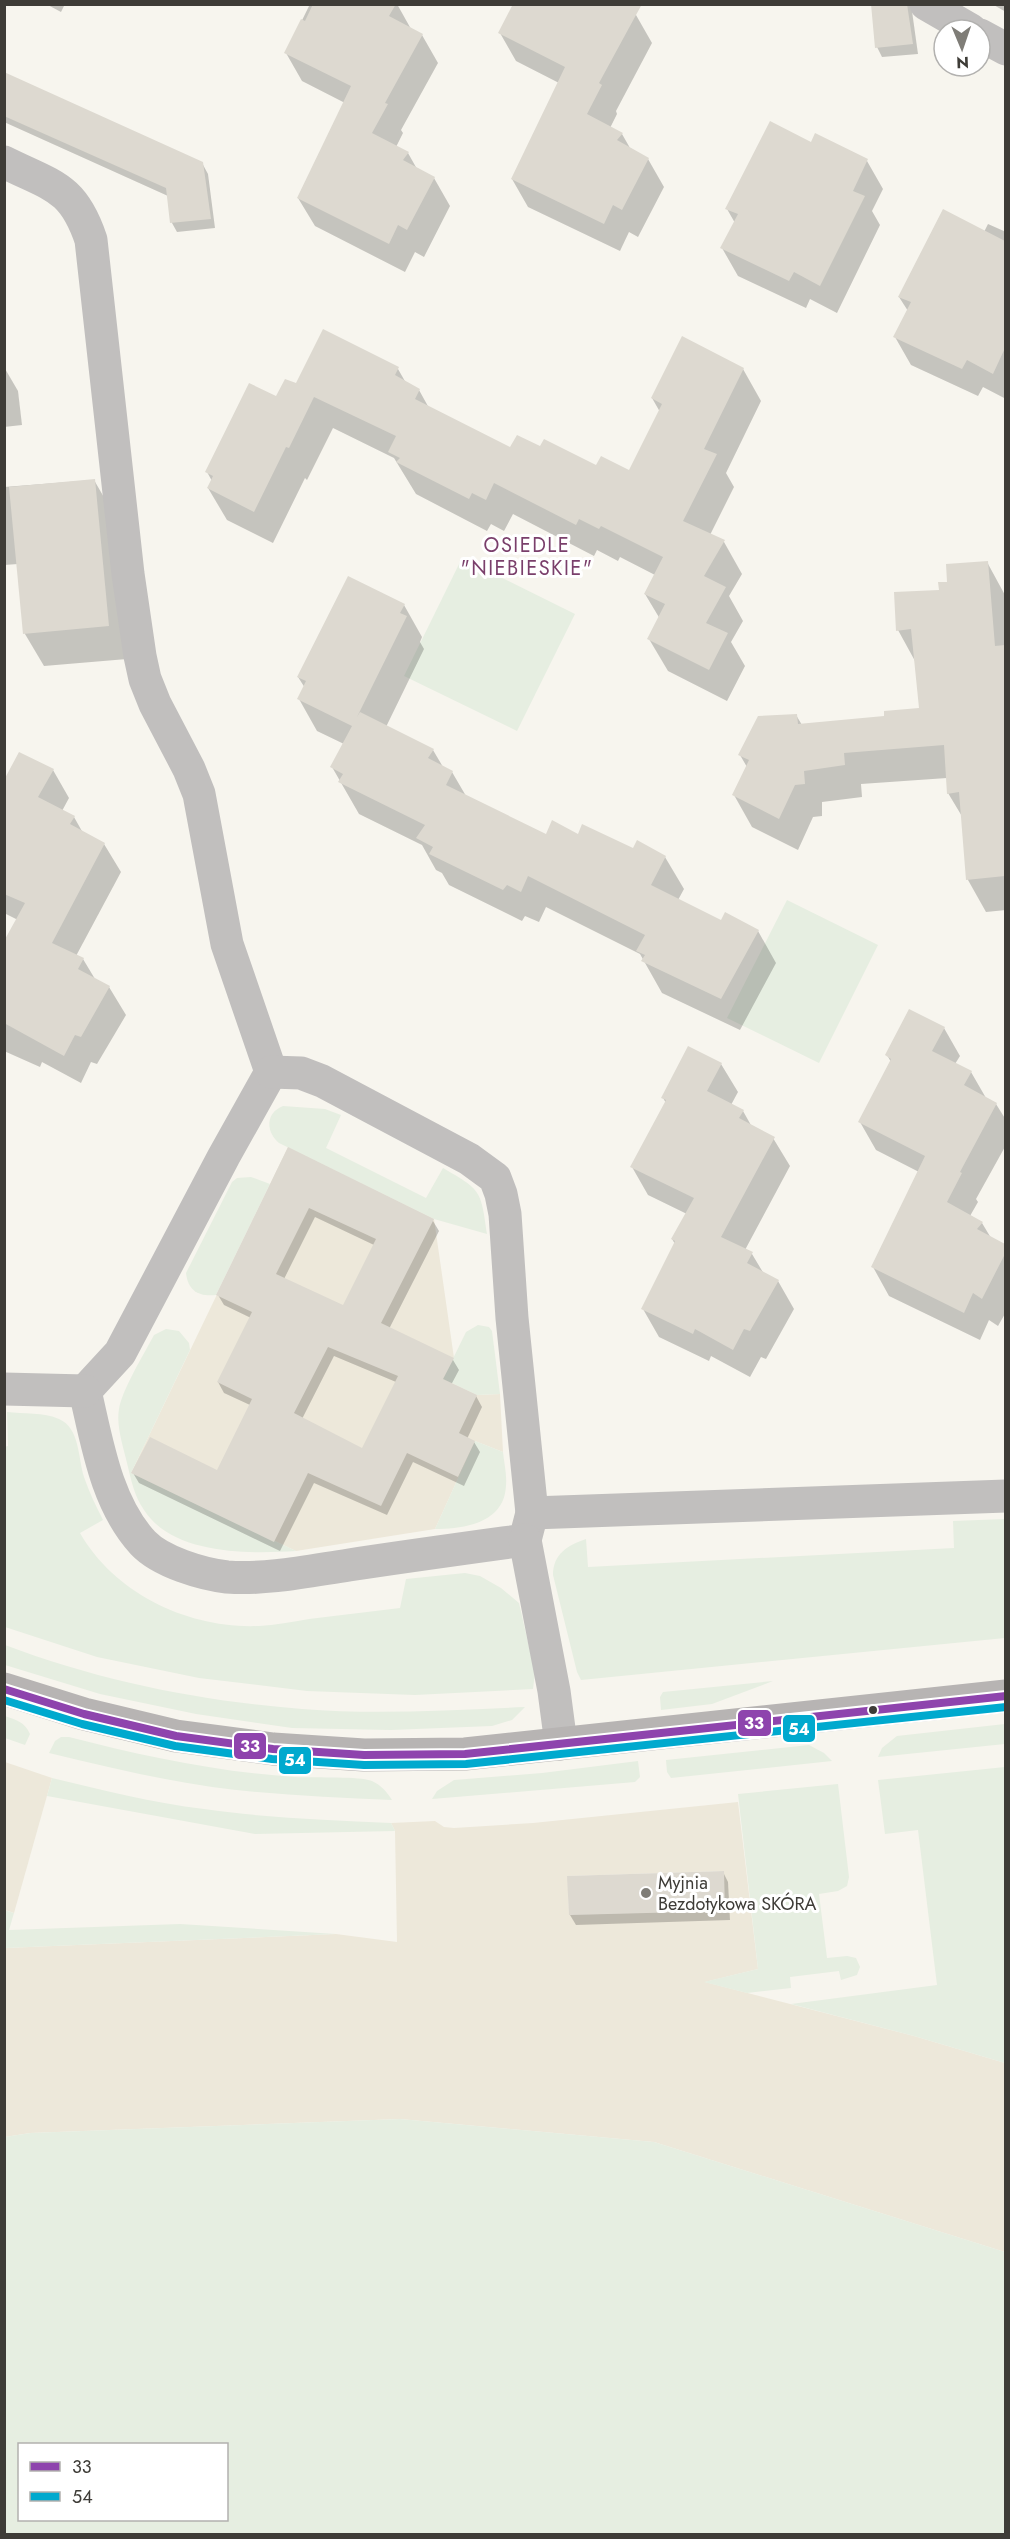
<svg xmlns="http://www.w3.org/2000/svg" width="1010" height="2539" font-family="Jost,sans-serif">
  <style>
    .built { fill: #ede8da; fill-rule: evenodd }
    .green { fill: #e6eee1; fill-rule: evenodd }
    .shadow { fill: #0003; fill-rule: evenodd }
    .building { fill: #ddd9d0; fill-rule: evenodd }
    .lines { fill: none; stroke-linecap: round; stroke-linejoin: round }
    .street { stroke: #c1bfbe; stroke-width: 33 }
    .secondary { stroke: #b7b4b3; stroke-width: 33 }
    .bus-1-casing { stroke: #fff; stroke-width: 12 }
    .bus-2-casing { stroke: #fff; stroke-width: 12 }
    .bus-1 { stroke: #8e44ad; stroke-width: 8 }
    .bus-2 { stroke: #00a9ce; stroke-width: 8 }
    .bus-dot { fill: #3e3c37; stroke: #fff; stroke-width: 2 }
    .poi-dot { fill: #7f7d77; stroke: #fff; stroke-width: 2 }
    .labels { text-anchor: middle; dominant-baseline: central; stroke-width: 6; stroke-linejoin: round; paint-order: stroke }
    .poi-label { font-size: 18px; fill: #3e3c37; stroke: #fff; text-anchor: start }
    .neighbourhood-label { font-size: 20px; letter-spacing: 1.5px; fill: #7a3f6b; stroke: #fff }
    .line-badge { stroke: #fff; stroke-width: 2 }
    .badge-label { font-size: 16px; text-anchor: middle; font-weight: bold; fill: #fff }
  </style>
  <rect width="100%" height="100%" fill="#f7f5ee"/>
  <g class="built">
    <path d="M288,1147L434,1219L454,1358L443,1379L477,1395L500,1394L503,1452L475,1441L435,1529L296,1551L131,1473Z"/>
    <path d="M5,1762L52,1778L14,1913L5,1910Z"/>
    <path d="M738,1802L758,1969L705,1982L914,2036L1005,2063V2252L654,2142L400,2119L30,2133L5,2137V1948L336,1934L397,1942L395,1831L391,1823L435,1821L444,1827L454,1828L533,1823ZM723,1871L725,1910L569,1915L568,1876Z"/>
  </g>
  <g class="green">
    <path d="M462,558L575,614L517,731L404,676Z"/>
    <path d="M787,900L878,945L819,1063L727,1018Z"/>
    <path d="M283,1106L325,1109L341,1115L326,1148L426,1198L443,1168C481,1190 481,1190 487,1234L434,1219L279,1143C266,1132 265,1113 283,1106Z"/>
    <path d="M251,1177L270,1184L216,1295C199,1297 188,1291 186,1273L232,1182L237,1178Z"/>
    <path d="M478,1325L489,1327L492,1331L500,1394L477,1395L443,1379L466,1332Z"/>
    <path d="M166,1329L179,1331L189,1343L190,1350L131,1473L296,1551C249,1554 173,1555 144,1510C134,1496 131,1479 127,1463C123,1446 116,1426 119,1409C122,1390 144,1354 154,1335Z"/>
    <path d="M7,1412C23,1414 44,1412 59,1419C80,1428 78,1458 84,1477C89,1492 96,1506 103,1520L80,1533C115,1594 189,1629 259,1626C275,1625 292,1622 309,1619C339,1615 370,1612 400,1608L406,1579L465,1573L480,1576L501,1588L519,1603L535,1673L533,1689L415,1695L307,1691L199,1678L97,1657L5,1627L4,1447L8,1446Z"/>
    <path d="M475,1441L503,1452C504,1463 507,1474 506,1485C505,1523 464,1529 435,1529Z"/>
    <path d="M1005,1519V1638L581,1680L577,1672L553,1575C553,1554 568,1545 586,1539L588,1567L954,1548L953,1521Z"/>
    <path d="M5,1645C100,1681 200,1701 302,1709C376,1715 451,1710 525,1707L512,1720L492,1726L391,1730L292,1728L196,1714L100,1694L5,1665Z"/>
    <path d="M773,1681L712,1704L661,1710L660,1697L663,1692Z"/>
    <path d="M5,1716C16,1720 25,1722 30,1734L25,1745L5,1738Z"/>
    <path d="M1005,1724V1744L878,1757L882,1748L897,1736Z"/>
    <path d="M61,1737H69C143,1756 217,1772 295,1777C312,1778 360,1776 372,1781C381,1785 387,1792 392,1800C332,1797 272,1795 212,1787C157,1779 103,1766 49,1753L55,1741Z"/>
    <path d="M809,1745L824,1753L832,1761L671,1778L667,1772L666,1760Z"/>
    <path d="M638,1761L640,1777L635,1782L432,1799L437,1791L454,1780L542,1773Z"/>
    <path d="M1005,1767V2063L914,2036L791,2004L937,1985L918,1830L885,1834L878,1780Z"/>
    <path d="M52,1778C102,1790 153,1803 204,1809C266,1818 329,1820 391,1823L395,1831L255,1834L47,1796Z"/>
    <path d="M838,1784L849,1877L847,1886L838,1891L819,1894L827,1958L847,1956L856,1958L860,1967L857,1975L841,1980L839,1971L790,1977L791,1988L747,1993L704,1982L758,1969L738,1794Z"/>
    <path d="M4,1910L14,1913L9,1930L180,1924L336,1934L5,1948Z"/>
    <path d="M400,2119L654,2142L1005,2252V2534H5V2137L30,2133ZM20,2444H226V2520H20Z"/>
  </g>
  <g class="shadow">
    <path d="M46,4H65L61,12Z"/>
    <path d="M310,4H397L411,29L422,35L438,63L401,130L403,133L396,147L408,153L417,169L434,178L450,206L424,257L415,252L405,272L315,226L298,198L345,103L302,81L286,53Z"/>
    <path d="M872,4H911L918,54L882,57L877,47Z"/>
    <path d="M992,4H1006V12Z"/>
    <path d="M636,15L652,43L616,111L617,114L610,128L622,134L630,148L648,159L664,187L638,237L629,232L620,251L528,207L512,179L559,83L516,61L500,33Z"/>
    <path d="M4,74L202,163L208,174L215,228L177,232L172,223L168,196L4,122Z"/>
    <path d="M811,144L867,161L883,189L872,211L880,225L837,313L810,299L806,308L738,276L722,248L735,223L727,209Z"/>
    <path d="M988,224L1006,232V399L983,387L978,396L911,365L895,337L908,311L899,297L984,232Z"/>
    <path d="M4,367L18,391L22,425L4,427Z"/>
    <path d="M398,369L406,383L419,390L429,408L511,449L541,448L597,467L629,472L660,412L652,398L743,369L761,401L726,473L734,487L710,535L724,542L742,574L729,596L743,621L731,642L745,666L727,701L668,671L649,639L660,619L645,594L655,575L620,557L618,561L597,550L594,556L513,514L504,531L491,524L487,531L416,494L394,458L333,428L307,480L305,478L273,543L227,520L208,488L212,481L207,472L277,398L296,385Z"/>
    <path d="M94,480L113,513L127,659L44,666L25,634L18,564L4,565V487Z"/>
    <path d="M987,562L1006,597V910L986,912L968,880L963,818L948,793L947,778L861,784L862,797L822,802V816L813,817L798,850L752,827L734,795L747,767L740,755L796,715L802,725L886,718L920,709L915,661L898,630L949,584Z"/>
    <path d="M404,605L422,637L420,642L424,649L386,727L433,750L443,767L452,772L466,796L547,836H578L665,857L684,889L678,900L722,922L758,931L776,963L740,1030L662,993L640,954L546,907L539,922L525,916L522,921L449,885L442,873L436,870L422,845L359,814L332,767L344,744L317,731L299,699L305,688L298,677Z"/>
    <path d="M53,770L69,798L62,811L74,817L83,833L104,844L121,872L76,956L83,959L95,979L109,987L126,1015L97,1064L91,1062L81,1083L42,1062L40,1067L4,1051V953L18,920L4,913V783Z"/>
    <path d="M944,1028L960,1056L955,1064L971,1072L986,1098L996,1104L1006,1120V1145L976,1199L978,1202L970,1216L982,1223L991,1238L1006,1246V1312L998,1326L989,1320L980,1340L889,1296L873,1267L919,1172L876,1150L860,1122L891,1062L887,1055Z"/>
    <path d="M689,1048L721,1064L738,1092L731,1105L743,1111L752,1127L773,1138L790,1166L745,1250L752,1254L764,1274L778,1281L794,1309L766,1359L761,1357L750,1377L711,1356L709,1361L659,1337L643,1309L675,1244L672,1239L687,1214L648,1195L632,1167L666,1103L663,1098Z"/>
    <path d="M288,1149L433,1221L439,1231L389,1329L453,1360L459,1370L451,1385L476,1396L482,1407L467,1439L474,1442L480,1452L464,1486L413,1462L387,1515L314,1483L280,1551L139,1483L133,1473L218,1472L250,1405L224,1393L218,1382L251,1318L224,1305L218,1295ZM315,1217L374,1245L343,1307L284,1279ZM334,1356L396,1382L362,1450L302,1419Z"/>
    <path d="M723,1872L728,1882L730,1920L576,1925L570,1915Z"/>
  </g>
  <g class="building">
    <path d="M313,4H396L389,16L423,34L385,103L388,104L372,133L409,152L403,160L435,177L407,230L398,225L389,244L297,198L351,86L284,53L301,19L305,21Z"/>
    <path d="M513,4H642L599,83L602,85L587,114L623,133L617,140L649,158L622,210L613,205L604,224L511,179L565,67L498,33Z"/>
    <path d="M871,4H907L913,44L875,48Z"/>
    <path d="M4,72L203,162L211,219L170,223L166,188L4,116Z"/>
    <path d="M770,121L811,142L815,133L868,159L853,191L865,196L820,286L794,272L789,281L720,248L738,214L725,209Z"/>
    <path d="M943,209L1005,241V348L993,374L967,360L962,369L893,337L911,302L898,297Z"/>
    <path d="M323,329L399,367L395,375L420,389L415,399L510,447L517,435L540,446L544,439L596,465L601,456L629,470L662,404L651,398L682,336L744,368L704,449L717,454L683,521L725,540L704,576L726,587L706,623L728,633L709,670L647,639L665,604L644,594L663,557L601,526L599,529L579,519L576,525L494,483L486,500L472,493L469,499L396,462L400,458L388,452L396,436L314,397L289,448L286,447L254,512L207,488L213,476L205,472L249,383L276,396L285,379L296,383Z"/>
    <path d="M95,479L109,626L23,634L9,487Z"/>
    <path d="M988,561L995,646L1005,645V876L966,880L959,792L947,794L944,745L844,753L845,765L804,771L805,784L795,785L779,819L732,795L749,760L738,755L758,716L797,714L798,724L884,716V711L919,708L911,629L896,631L894,592L939,590L938,582H947L946,564Z"/>
    <path d="M348,576L405,604L400,613L407,616L357,717L360,712L434,749L428,758L453,771L446,785L546,834L552,820L578,834L582,824L633,848L637,840L666,856L651,885L721,920L725,912L759,930L721,999L641,961L645,955L636,951L645,935L528,876L521,892L507,885L503,890L429,854L433,847L416,838L425,825L338,782L343,774L330,767L352,726L297,699L306,681L297,677Z"/>
    <path d="M19,752L54,769L38,797L75,816L70,824L105,843L52,943L84,958L78,969L110,986L81,1037L75,1035L64,1056L4,1023V941L25,903L4,894V780Z"/>
    <path d="M909,1009L945,1027L932,1051L972,1071L964,1085L997,1103L960,1172L962,1173L947,1202L983,1222L977,1229L1005,1244V1254L982,1299L973,1293L964,1313L871,1267L925,1156L858,1122L891,1059L885,1055Z"/>
    <path d="M688,1046L722,1063L707,1091L744,1110L739,1118L775,1137L721,1237L753,1252L747,1263L779,1280L750,1331L744,1329L733,1350L695,1329L693,1334L641,1309L675,1241L671,1239L694,1198L630,1167L666,1100L661,1098Z"/>
    <path d="M288,1147L434,1219L381,1323L454,1358L443,1379L477,1395L459,1433L475,1441L458,1477L407,1453L381,1506L308,1473L274,1542L131,1473L150,1437L217,1470L252,1399L217,1382L252,1312L216,1295ZM309,1208L376,1239L343,1305L276,1274ZM328,1347L398,1376L362,1448L294,1413Z"/>
    <path d="M724,1871L725,1911L569,1915L567,1876Z"/>
  </g>
  <g class="lines">
    <g class="street">
      <path d="M926,4L971,30"/>
      <path d="M980,35L1006,49"/>
      <path d="M4,162C52,186 73,186 91,240L128,574L140,656L145,679L155,704L189,769L199,794L227,944L271,1072L224,1156L120,1353L85,1391C97,1442 106,1503 143,1543C161,1562 202,1574 227,1577C267,1580 309,1571 349,1565C408,1556 467,1548 525,1540L532,1513"/>
      <path d="M271,1072L301,1073L322,1081L469,1159L495,1178L501,1194L505,1214L512,1318L532,1513L1006,1496"/>
      <path d="M4,1389L85,1391"/>
      <path d="M525,1540L554,1691L561,1744"/>
    </g>
    <path class="secondary" d="M4,1689L84,1714L176,1736L273,1749L364,1755L465,1754L1006,1696"/>
    <g class="bus-1-casing">
      <path id="bus-1" d="M4,1689L84,1714L176,1736L273,1749L364,1755L465,1754L1006,1696"/>
    </g>
    <g class="bus-2-casing">
      <path id="bus-2" d="M4,1700L82,1724L175,1746L272,1759L364,1765L466,1764L1006,1707"/>
    </g>
    <use href="#bus-1" class="bus-1"/>
    <use href="#bus-2" class="bus-2"/>
  </g>
  <circle class="bus-dot" cx="873" cy="1710" r="5"/>
  <circle class="poi-dot" cx="646" cy="1893" r="6"/>
  <g class="labels">
    <g class="poi-label">
      <text x="658" y="1883">Myjnia<tspan x="658" dy="21">Bezdotykowa SKÓRA</tspan></text>
    </g>
    <g class="neighbourhood-label">
      <text x="527" y="545">OSIEDLE<tspan x="527" dy="23">"NIEBIESKIE"</tspan></text>
    </g>
  </g>
  <g class="line-badge">
    <rect x="737" y="1709" width="35" height="28" rx="6" fill="#8e44ad"/>
    <rect x="782" y="1714" width="34" height="29" rx="6" fill="#00a9ce"/>
    <rect x="233" y="1732" width="34" height="28" rx="6" fill="#8e44ad"/>
    <rect x="278" y="1746" width="34" height="29" rx="6" fill="#00a9ce"/>
  </g>
  <g class="badge-label">
    <text x="754" y="1729">33</text>
    <text x="799" y="1735">54</text>
    <text x="250" y="1752">33</text>
    <text x="295" y="1766">54</text>
  </g>
  <rect width="1010" height="2539" fill="none" stroke="#3e3c37" stroke-width="12"/>
  <rect x="18" y="2443" width="210" height="78" fill="#ffffff" stroke="#b2b1af" stroke-width="1.5"/>
  <rect x="30" y="2462" width="30" height="9" fill="#8e44ad" stroke="#b2b1af" stroke-width="1.5"/>
  <text x="72" y="2473" font-size="18" fill="#3e3c37">33</text>
  <rect x="30" y="2492" width="30" height="9" fill="#00a9ce" stroke="#b2b1af" stroke-width="1.5"/>
  <text x="72" y="2503" font-size="18" fill="#3e3c37">54</text>
  <g transform="translate(962 48) rotate(178)"><circle r="28" fill="#ffffff" stroke="#b2b1af" stroke-width="1.5"/>
  <path d="M0-4.5L10 22L0 15L-10 22Z" fill="#7f7d77"/>
  <text y="-9" font-size="16" font-weight="bold" text-anchor="middle" fill="#3e3c37">N</text>
  </g>
</svg>
